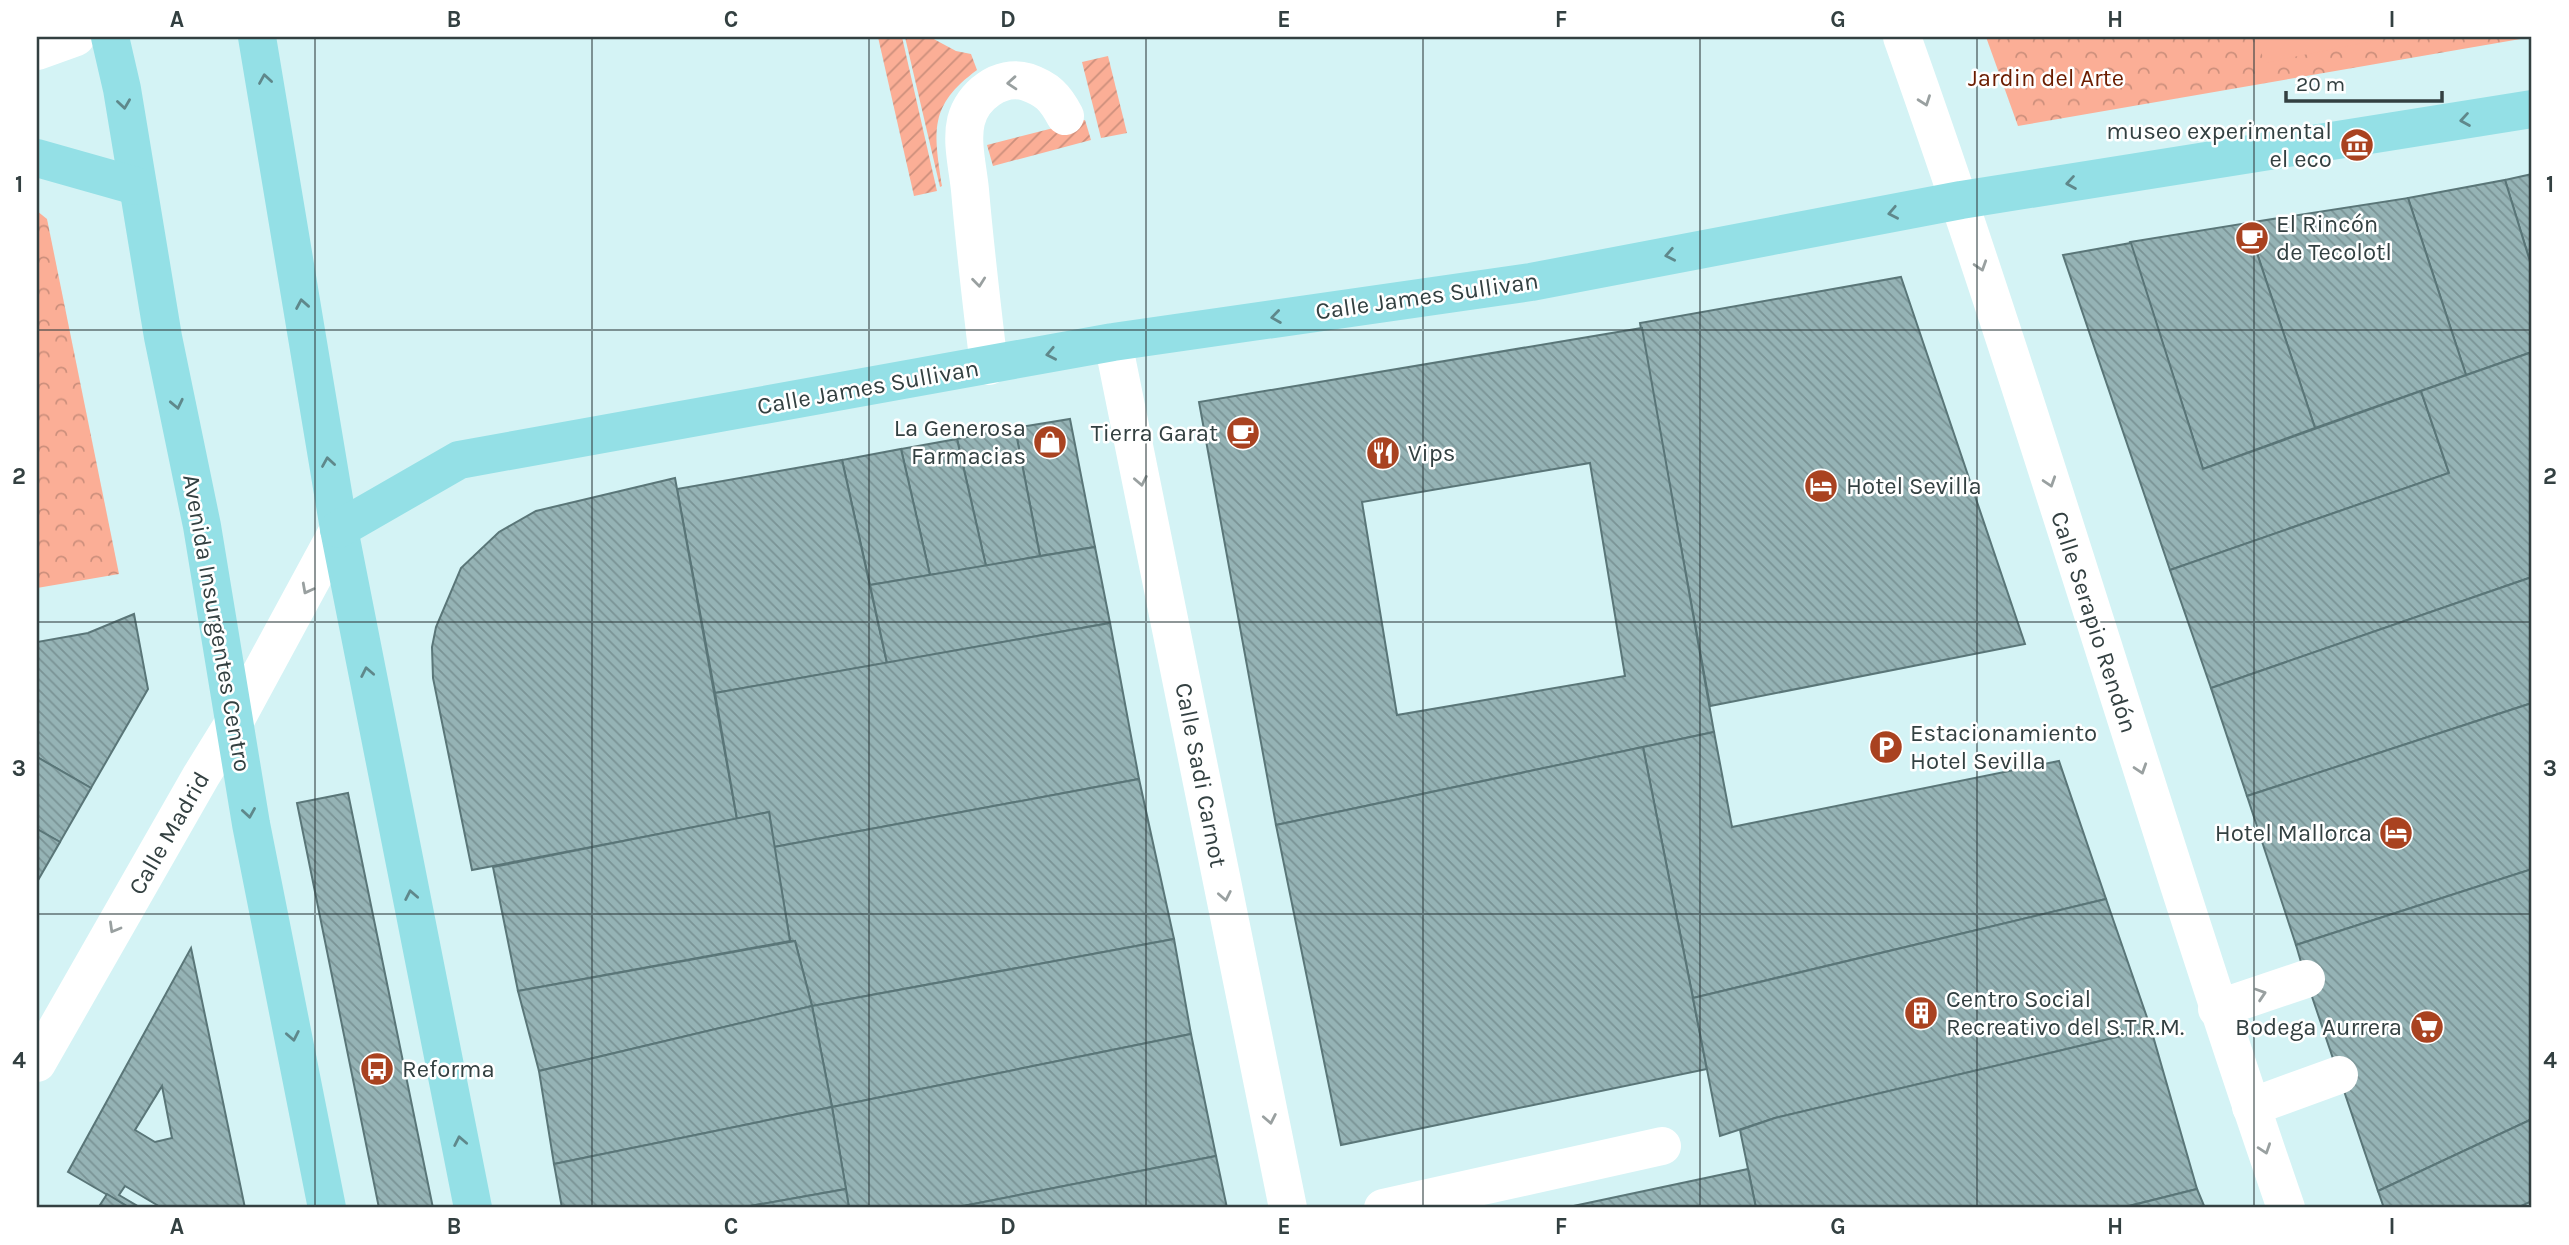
<svg xmlns="http://www.w3.org/2000/svg" width="2569" height="1245" font-family="Karla,sans-serif">
  <style>
    .park { fill: url(#park-crowns) }
    .garden { fill: url(#garden-furrows) }
    .pitch { fill: #fbae96 }
    .building { fill: url(#building-back-hatch); stroke: #5a7678; stroke-width: 2; fill-rule: evenodd }
    .lines { fill: none; stroke-linecap: round; stroke-linejoin: round }
    .minor { stroke: #fff; stroke-width: 38 }
    .major { stroke: #94e0e6; stroke-width: 38 }
    .oneway { stroke: #5f888b }
    .oneway2 { stroke: #99a0a0 }
    .grid { fill: none; stroke: #334041; stroke-width: 2; stroke-opacity: 0.55 }
    .labels { text-anchor: middle; dominant-baseline: central; stroke-width: 5; stroke-linejoin: round; paint-order: stroke }
    .park-label { font-size: 24px; fill: #6b1d01; stroke: #fff }
    .poi-label { font-size: 24px; fill: #334041; stroke: #fff; text-anchor: start }
    .street-label { font-size: 24px; fill: #334041; stroke: #fff }
    .neatline { fill: none; stroke: #334041; stroke-width: 2.5 }
    .grid-label { font-size: 23px; text-anchor: middle; font-weight: bold; fill: #334041 }
  </style>
  <defs>
    <pattern id="park-crowns" width="20" height="18" patternUnits="userSpaceOnUse" patternTransform="scale(1.75)"><rect width="20" height="18" fill="#fbae96"/><path d="M2 6a3 3 0 1 1 6 0M12 15a3 3 0 1 1 6 0" fill="none" stroke="#cc8f7c"/></pattern>
    <pattern id="garden-furrows" width="10" height="10" patternUnits="userSpaceOnUse" patternTransform="scale(1.75)"><rect width="10" height="10" fill="#fbae96"/><path d="M-1 1l2-2M0 10L10 0M9 11l2-2" fill="none" stroke="#cc8f7c"/></pattern>
    <pattern id="building-back-hatch" width="6" height="6" patternUnits="userSpaceOnUse" patternTransform="scale(1.75)"><rect width="6" height="6" fill="#95b3b5"/><path d="M-1 5l2 2M0 0l6 6M5-1l2 2" fill="none" stroke="#7a9395"/></pattern>
  </defs>
  <rect width="100%" height="100%" fill="#d4f3f5"/>
  <g class="park">
    <path d="M1986,37H2532L2018,126Z"/>
    <path d="M37,211L47,219L119,574L37,588Z"/>
  </g>
  <g class="garden">
    <path d="M878,37H902L937,191L914,196Z"/>
    <path d="M905,37H930L956,51L971,54L977,70C928,106 934,131 942,186L940,187Z"/>
    <path d="M1108,56L1127,133L1101,138L1082,62Z"/>
    <path d="M1085,120L1091,140L993,166L987,145Z"/>
  </g>
  <path class="pitch" d="M2258,37H2392L2264,63Z"/>
  <g class="building">
    <path d="M2532,174V268L2505,180Z"/>
    <path d="M2505,180L2532,268V352L2466,375L2408,198Z"/>
    <path d="M2408,198L2466,375L2315,428L2247,223Z"/>
    <path d="M2247,223L2315,428L2203,469L2130,242Z"/>
    <path d="M2131,243L2203,469L2421,391L2449,473L2170,570L2063,255Z"/>
    <path d="M1901,277L2025,644L1710,706L1640,323Z"/>
    <path d="M1642,328L1714,732L1276,825L1199,402ZM1590,463L1625,676L1397,715L1362,502Z"/>
    <path d="M2532,352V577L2211,688L2170,570L2449,473L2421,391Z"/>
    <path d="M1070,419L1095,547L1040,556L1015,428Z"/>
    <path d="M1015,428L1040,556L986,566L957,439Z"/>
    <path d="M957,439L986,566L930,575L901,449Z"/>
    <path d="M901,449L930,575L870,585L842,460Z"/>
    <path d="M842,460L887,663L715,693L677,489Z"/>
    <path d="M675,478L737,819L472,870L433,678L432,647L436,627L461,568L499,532L536,511Z"/>
    <path d="M1095,547L1110,623L887,663L870,585Z"/>
    <path d="M2532,577V703L2247,796L2211,688Z"/>
    <path d="M134,614L148,689L91,788L37,757V642L88,633Z"/>
    <path d="M1110,623L1139,779L774,847L769,812L737,819L715,693Z"/>
    <path d="M2532,703V869L2296,945L2247,796Z"/>
    <path d="M1714,732L1732,827L2059,761L2106,899L1693,998L1643,747Z"/>
    <path d="M1643,747L1707,1069L1341,1145L1276,825Z"/>
    <path d="M37,757L91,788L60,842L37,829Z"/>
    <path d="M1139,779L1174,939L812,1006L795,941H790L774,847Z"/>
    <path d="M348,793L433,1208H379L297,803Z"/>
    <path d="M769,812L790,941L518,991L493,867Z"/>
    <path d="M37,829L60,842L37,882Z"/>
    <path d="M2532,869V1119L2378,1191L2306,979L2296,945Z"/>
    <path d="M2106,899L2151,1029L1775,1118L1720,1136L1693,998Z"/>
    <path d="M1174,939L1191,1034L832,1107L812,1006Z"/>
    <path d="M795,941L812,1006L539,1071L518,991Z"/>
    <path d="M191,948L245,1208H162L125,1186L119,1195L141,1208H130L68,1172ZM162,1086L172,1138L155,1142L135,1130Z"/>
    <path d="M812,1006L832,1107L554,1164L539,1071Z"/>
    <path d="M2151,1029L2197,1189L2121,1208H1756L1740,1130L1775,1118Z"/>
    <path d="M1191,1034L1216,1156L953,1208H849L832,1107Z"/>
    <path d="M832,1107L846,1189L739,1208H562L554,1164Z"/>
    <path d="M2532,1119V1201L2517,1208H2384L2378,1191Z"/>
    <path d="M1216,1156L1227,1208H953Z"/>
    <path d="M1748,1169L1756,1208H1564Z"/>
    <path d="M846,1189L849,1208H739Z"/>
    <path d="M2197,1189L2205,1208H2121Z"/>
    <path d="M107,1194L130,1208H98Z"/>
  </g>
  <g class="lines">
    <g class="minor">
      <path d="M1902,37C2040,424 2152,820 2286,1208"/>
      <path d="M37,51L76,37"/>
      <path d="M1113,342L1288,1208"/>
      <path d="M989,366C982,307 975,249 970,190C968,169 961,142 966,121C972,96 1000,74 1027,82C1047,89 1055,97 1065,116"/>
      <path d="M2217,1009L2306,979"/>
      <path d="M37,1063L201,776L235,721L339,529"/>
      <path d="M2251,1107L2339,1075"/>
      <path d="M1383,1208L1662,1146"/>
    </g>
    <g class="major">
      <path d="M110,37L122,89L163,337L202,526L251,824L327,1208"/>
      <path d="M257,37L339,529L473,1208"/>
      <path d="M37,158L136,186"/>
      <path d="M339,529L459,460L1113,342L1531,282L1961,200L2532,109"/>
    </g>
  </g>
  <defs><path id="oneway-chevron" d="M-2-3.5L2.5 0L-2 3.5" fill="none" stroke-width="1.6" stroke-linecap="round" stroke-linejoin="round" transform="scale(1.75)"/></defs>
  <g class="oneway">
    <use href="#oneway-chevron" transform="translate(265 79) rotate(-99)"/>
    <use href="#oneway-chevron" transform="translate(124 104) rotate(82)"/>
    <use href="#oneway-chevron" transform="translate(2465 120) rotate(171)"/>
    <use href="#oneway-chevron" transform="translate(2071 183) rotate(171)"/>
    <use href="#oneway-chevron" transform="translate(1893 213) rotate(169)"/>
    <use href="#oneway-chevron" transform="translate(1670 255) rotate(169)"/>
    <use href="#oneway-chevron" transform="translate(302 304) rotate(-100)"/>
    <use href="#oneway-chevron" transform="translate(1276 317) rotate(172)"/>
    <use href="#oneway-chevron" transform="translate(1051 354) rotate(169)"/>
    <use href="#oneway-chevron" transform="translate(177 404) rotate(78)"/>
    <use href="#oneway-chevron" transform="translate(328 462) rotate(-99)"/>
    <use href="#oneway-chevron" transform="translate(367 672) rotate(-101)"/>
    <use href="#oneway-chevron" transform="translate(249 813) rotate(81)"/>
    <use href="#oneway-chevron" transform="translate(411 895) rotate(-101)"/>
    <use href="#oneway-chevron" transform="translate(293 1036) rotate(79)"/>
    <use href="#oneway-chevron" transform="translate(460 1141) rotate(-101)"/>
  </g>
  <g class="oneway2">
    <use href="#oneway-chevron" transform="translate(1012 83) rotate(176)"/>
    <use href="#oneway-chevron" transform="translate(1925 101) rotate(70)"/>
    <use href="#oneway-chevron" transform="translate(1981 266) rotate(72)"/>
    <use href="#oneway-chevron" transform="translate(979 282) rotate(84)"/>
    <use href="#oneway-chevron" transform="translate(1141 481) rotate(79)"/>
    <use href="#oneway-chevron" transform="translate(2050 482) rotate(72)"/>
    <use href="#oneway-chevron" transform="translate(307 589) rotate(118)"/>
    <use href="#oneway-chevron" transform="translate(2141 769) rotate(72)"/>
    <use href="#oneway-chevron" transform="translate(1225 896) rotate(79)"/>
    <use href="#oneway-chevron" transform="translate(114 928) rotate(120)"/>
    <use href="#oneway-chevron" transform="translate(2261 994) rotate(-18)"/>
    <use href="#oneway-chevron" transform="translate(1270 1119) rotate(79)"/>
    <use href="#oneway-chevron" transform="translate(2265 1149) rotate(71)"/>
  </g>
  <path class="grid" d="M315,37V1208M592,37V1208M869,37V1208M1146,37V1208M1423,37V1208M1700,37V1208M1977,37V1208M2254,37V1208M37,330H2532M37,622H2532M37,914H2532"/>
  <defs>
    <g id="museum-disc" transform="scale(1.75)"><circle r="9.5" fill="#a94220" stroke="#fff"/><path d="M0-6L6-3V-2H-6V-3ZM-5-1h2V3h-2ZM-1-1h2V3h-2ZM3-1h2V3H3ZM-6 4H6V6H-6Z" fill="#fff"/></g>
    <g id="cafe-disc" transform="scale(1.75)"><circle r="9.5" fill="#a94220" stroke="#fff"/><path d="M-5.5-4.5H6V0H3Q3 3.5 0 3.5H-2.5Q-5.5 3.5-5.5 0ZM3-3.2v2h1.7v-2ZM-6 4.5H4V6H-6Z" fill="#fff"/></g>
    <g id="shop-disc" transform="scale(1.75)"><circle r="9.5" fill="#a94220" stroke="#fff"/><path d="M-5-2.5h2.3a2.7 3.5 0 0 1 5.4 0H5L5.5 6h-11ZM-1.5-2.5h3a1.5 2.3 0 0 0-3 0Z" fill="#fff"/></g>
    <g id="restaurant-disc" transform="scale(1.75)"><circle r="9.5" fill="#a94220" stroke="#fff"/><path d="M-5-6h1v4h1v-4h1v4h1v-4h1v5L-1.5 .5V6h-2V.5L-5-1ZM5-6V6H3V1.5H1.5Q1.5-4 5-6Z" fill="#fff"/></g>
    <g id="hotel-disc" transform="scale(1.75)"><circle r="9.5" fill="#a94220" stroke="#fff"/><path d="M-6-4.5h1.5V1H6V5H4.5V3h-9V5H-6ZM-4 0a1.8 1.8 0 1 1 3.6 0ZM.5 0V-2.5h3Q6-2.5 6 0Z" fill="#fff"/></g>
    <g id="parking-disc" transform="scale(1.75)"><circle r="9.5" fill="#a94220" stroke="#fff"/><path d="M-3.5-5.5H1a3.5 3.5 0 0 1 0 7H-1V5.5H-3.5ZM-1-3.4V-.6H.8a1.4 1.4 0 0 0 0-2.8Z" fill="#fff"/></g>
    <g id="building-disc" transform="scale(1.75)"><circle r="9.5" fill="#a94220" stroke="#fff"/><path d="M-4-6H4V6H1V3H-1V6H-4ZM-2.5-4.3h1.7v1.8h-1.7ZM.8-4.3h1.7v1.8H.8ZM-2.5-1h1.7V.8h-1.7ZM.8-1h1.7V.8H.8Z" fill="#fff"/></g>
    <g id="supermarket-disc" transform="scale(1.75)"><circle r="9.5" fill="#a94220" stroke="#fff"/><path d="M-6-5.5h2.5l.6 2H6L4.5 2H-2.5L-4.4-4H-6ZM-1.5 3.2a1.3 1.3 0 1 0 .1 0ZM3 3.2a1.3 1.3 0 1 0 .1 0Z" fill="#fff"/></g>
    <g id="bus-disc" transform="scale(1.75)"><circle r="9.5" fill="#a94220" stroke="#fff"/><path d="M-5-6H5V4H4V6H2V4H-2V6H-4V4H-5ZM-3.5-4V0h7V-4ZM-3.5 1.2v1.5H-2V1.2ZM2 1.2v1.5H3.5V1.2Z" fill="#fff"/></g>
  </defs>
  <g fill-rule="evenodd">
    <use href="#museum-disc" x="2357" y="145"/>
    <use href="#cafe-disc" x="2252" y="238"/>
    <use href="#cafe-disc" x="1243" y="433"/>
    <use href="#shop-disc" x="1050" y="442"/>
    <use href="#restaurant-disc" x="1383" y="453"/>
    <use href="#hotel-disc" x="1821" y="486"/>
    <use href="#parking-disc" x="1886" y="747"/>
    <use href="#hotel-disc" x="2396" y="833"/>
    <use href="#building-disc" x="1921" y="1013"/>
    <use href="#supermarket-disc" x="2427" y="1027"/>
    <use href="#bus-disc" x="377" y="1069"/>
  </g>
  <g class="labels">
    <g class="park-label">
      <text x="2046" y="78">Jardin del Arte</text>
    </g>
    <g class="poi-label">
      <text x="2332" y="131" text-anchor="end">museo experimental<tspan x="2332" dy="28">el eco</tspan></text>
      <text x="2276" y="224">El Rincón<tspan x="2276" dy="28">de Tecolotl</tspan></text>
      <text x="1026" y="428" text-anchor="end">La Generosa<tspan x="1026" dy="28">Farmacias</tspan></text>
      <text x="1218" y="433" text-anchor="end">Tierra Garat</text>
      <text x="1408" y="453">Vips</text>
      <text x="1846" y="486">Hotel Sevilla</text>
      <text x="1910" y="733">Estacionamiento<tspan x="1910" dy="28">Hotel Sevilla</tspan></text>
      <text x="2372" y="833" text-anchor="end">Hotel Mallorca</text>
      <text x="1946" y="999">Centro Social<tspan x="1946" dy="28">Recreativo del S.T.R.M.</tspan></text>
      <text x="2402" y="1027" text-anchor="end">Bodega Aurrera</text>
      <text x="402" y="1069">Reforma</text>
    </g>
    <g class="street-label">
      <text transform="translate(1427 296) rotate(-8)">Calle James Sullivan</text>
      <text transform="translate(868 387) rotate(-10)">Calle James Sullivan</text>
      <text transform="translate(2094 622) rotate(72)">Calle Serapio Rendón</text>
      <text transform="translate(217 623) rotate(80)">Avenida Insurgentes Centro</text>
      <text transform="translate(1201 775) rotate(79)">Calle Sadi Carnot</text>
      <text transform="translate(169 833) rotate(-60)">Calle Madrid</text>
    </g>
  </g>
  <rect width="2569" height="1245" fill="none" stroke="#ffffff" stroke-width="77"/>
  <path d="M2286 91v10h156v-10" fill="none" stroke="#334041" stroke-width="3.5"/>
  <text x="2296" y="91" font-size="21" fill="#334041" stroke="#ffffff" stroke-width="5" paint-order="stroke">20 m</text>
  <rect x="38" y="38" width="2492" height="1168" class="neatline"/>
  <g class="grid-label">
    <text x="177" y="27">A</text>
    <text x="454" y="27">B</text>
    <text x="731" y="27">C</text>
    <text x="1008" y="27">D</text>
    <text x="1284" y="27">E</text>
    <text x="1561" y="27">F</text>
    <text x="1838" y="27">G</text>
    <text x="2115" y="27">H</text>
    <text x="2392" y="27">I</text>
    <text x="19" y="192">1</text>
    <text x="2550" y="192">1</text>
    <text x="19" y="484">2</text>
    <text x="2550" y="484">2</text>
    <text x="19" y="776">3</text>
    <text x="2550" y="776">3</text>
    <text x="19" y="1068">4</text>
    <text x="2550" y="1068">4</text>
    <text x="177" y="1234">A</text>
    <text x="454" y="1234">B</text>
    <text x="731" y="1234">C</text>
    <text x="1008" y="1234">D</text>
    <text x="1284" y="1234">E</text>
    <text x="1561" y="1234">F</text>
    <text x="1838" y="1234">G</text>
    <text x="2115" y="1234">H</text>
    <text x="2392" y="1234">I</text>
  </g>
</svg>
